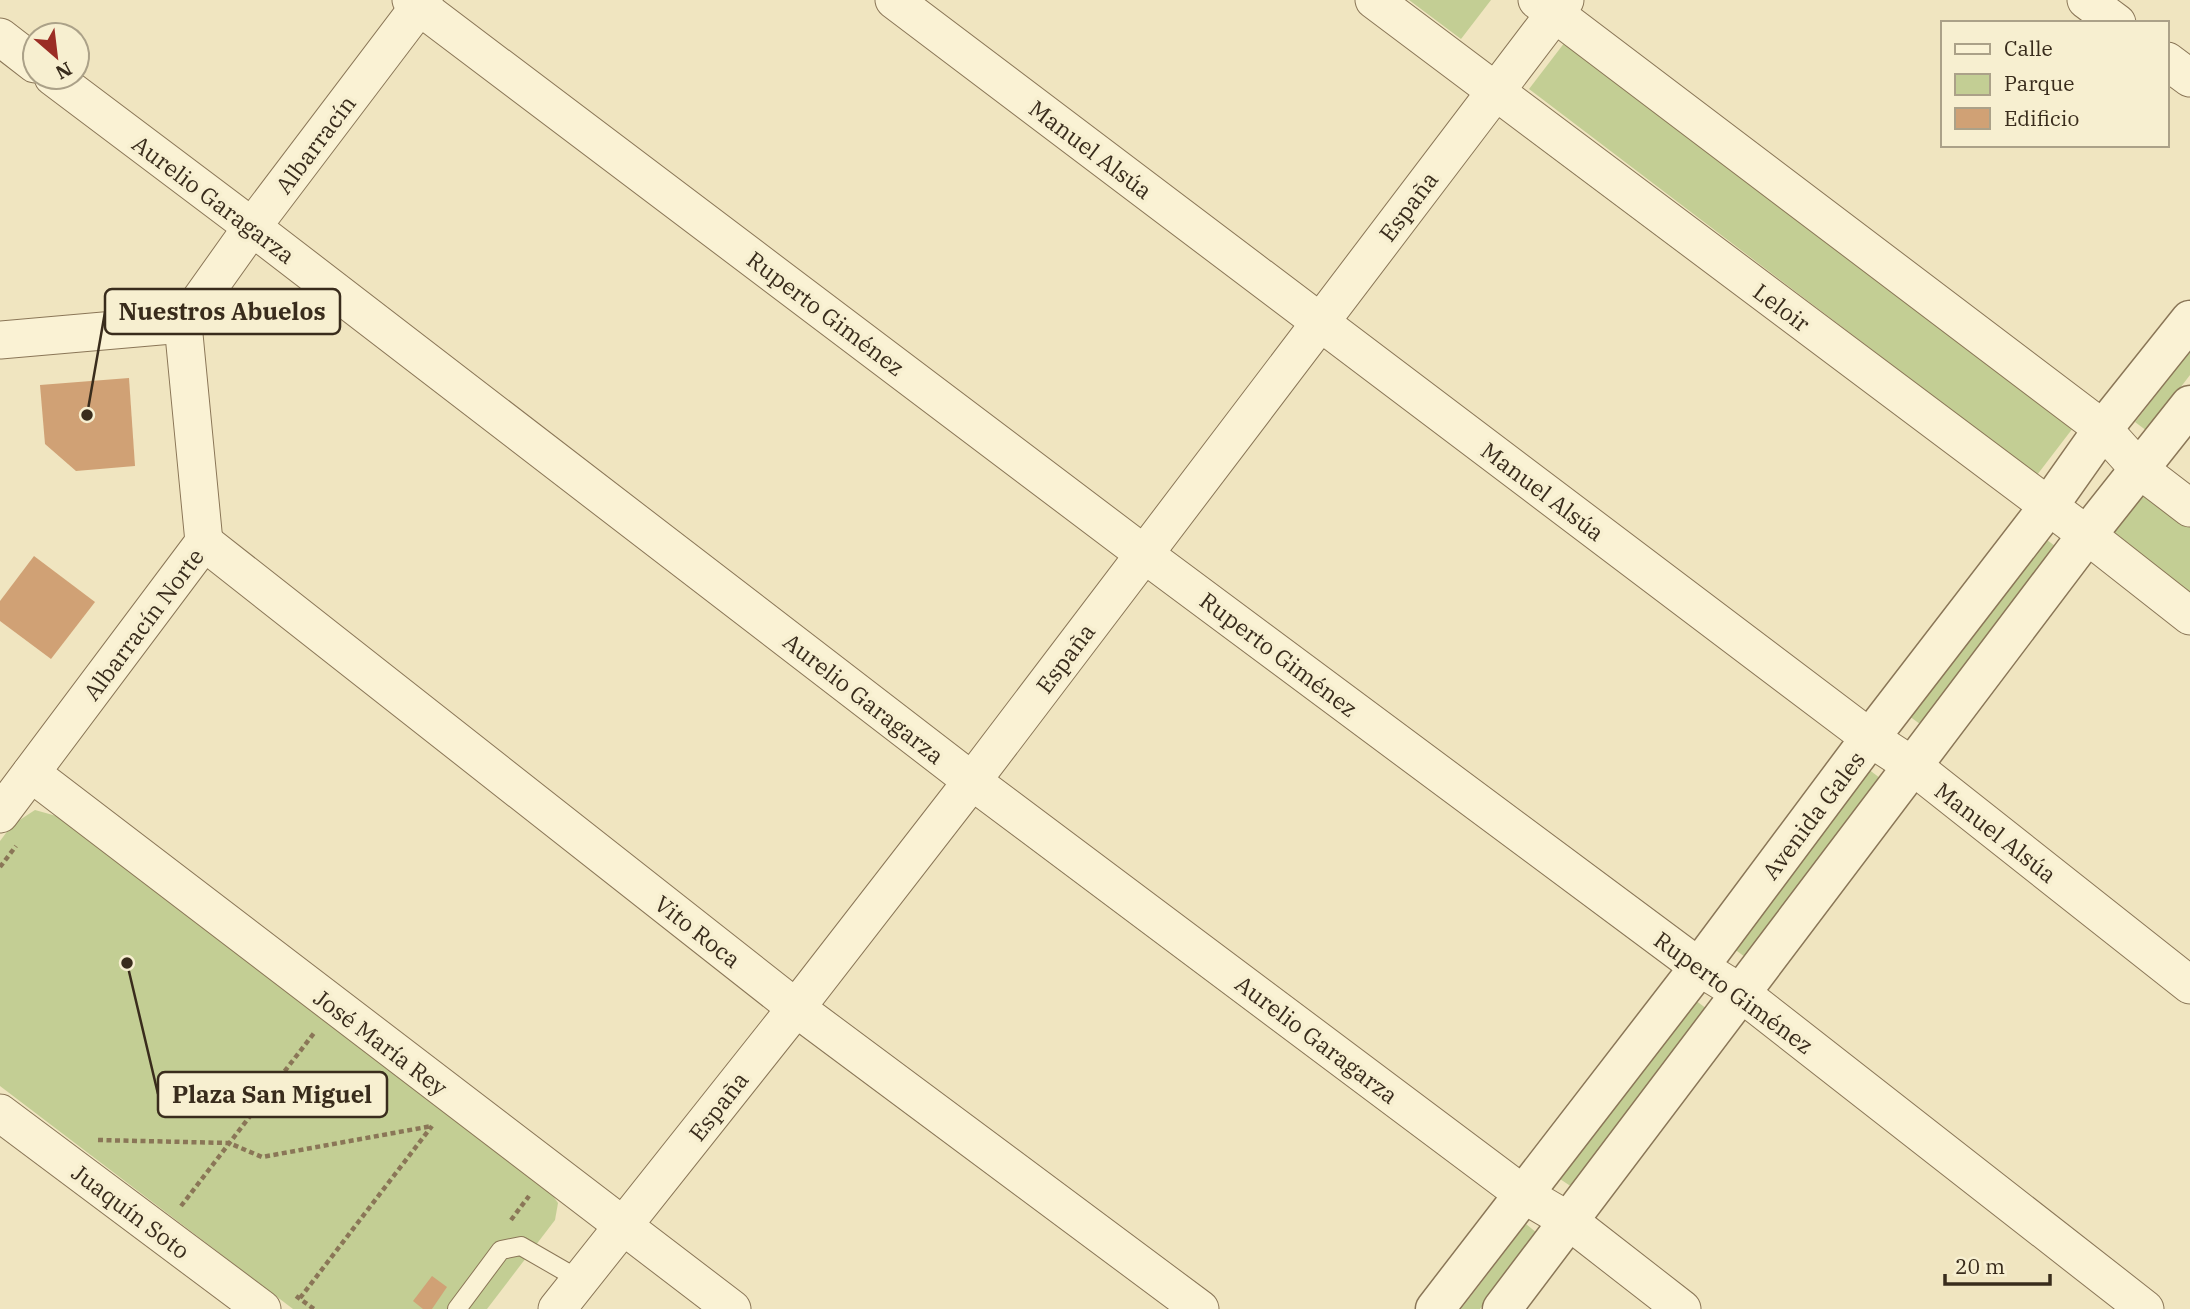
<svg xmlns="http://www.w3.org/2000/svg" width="2190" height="1309" font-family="'IBM Plex Serif',serif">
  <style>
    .green { fill: #c3ce94 }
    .building { fill: #d0a175 }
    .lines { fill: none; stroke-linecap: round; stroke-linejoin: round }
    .service-casing { stroke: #8a7657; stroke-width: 20 }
    .minor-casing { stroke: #8a7657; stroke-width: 39 }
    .tertiary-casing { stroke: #8a7657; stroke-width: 41 }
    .path { stroke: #8a7657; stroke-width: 4.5; stroke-dasharray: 5 3.5; stroke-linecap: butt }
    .service { stroke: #faf2d4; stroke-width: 18 }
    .minor { stroke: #faf2d4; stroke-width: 37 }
    .tertiary { stroke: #faf2d4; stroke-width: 38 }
    .labels { text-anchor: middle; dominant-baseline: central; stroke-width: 7; stroke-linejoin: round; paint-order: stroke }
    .street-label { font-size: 23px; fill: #392c1c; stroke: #f7efd0 }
    .leader { fill: none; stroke: #392c1c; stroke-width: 2.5 }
    .callout-dot { fill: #392c1c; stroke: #f7efd0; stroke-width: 2.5 }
    .callout { fill: #f7efd0; stroke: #392c1c; stroke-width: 2.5 }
    .callout-label { font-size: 24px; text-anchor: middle; font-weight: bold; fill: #392c1c }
  </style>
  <rect width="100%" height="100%" fill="#f0e5c0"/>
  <g class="green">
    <path d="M1409,0H1491L1461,39Z"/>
    <path d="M1565,42L2073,428L2037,475L1529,89Z"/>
    <path d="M2190,351V375L2147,431L2135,422Z"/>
    <path d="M2143,489L2190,525V599L2107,536Z"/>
    <path d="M2043,537L2055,546L1920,724L1909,716Z"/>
    <path d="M1868,769L1880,778L1745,957L1733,948Z"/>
    <path d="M35,810L60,817L548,1189L558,1203L555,1220L487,1309H293L0,1086V841L12,825Z"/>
    <path d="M1695,1000L1707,1009L1572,1187L1560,1179Z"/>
    <path d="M1526,1224L1537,1233L1480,1309H1461Z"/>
  </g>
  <g class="building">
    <path d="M129,378L135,466L76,471L45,444L40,385Z"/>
    <path d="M34,556L95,602L51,659L0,621V601Z"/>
    <path d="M432,1276L447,1287L432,1309H423L413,1301Z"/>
  </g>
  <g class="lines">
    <g class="service-casing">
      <path id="service" d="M457,1309L501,1250L521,1246L580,1280"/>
    </g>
    <g class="minor-casing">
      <g id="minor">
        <path d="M411,0L1144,554L1699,967L1741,993L2145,1309"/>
        <path d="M894,0L1870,738L1913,766L2190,985"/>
        <path d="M1374,0L2087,535L2190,616"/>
        <path d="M1537,0L2103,429L2139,469L2190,508"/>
        <path d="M2086,0L2117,23"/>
        <path d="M0,37L35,64"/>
        <path d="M2167,61L2190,78"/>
        <path d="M53,77L252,227L972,781L1523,1194L1569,1221L1682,1309"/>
        <path d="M183,324L252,227L424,0"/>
        <path d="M0,340L183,324"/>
        <path d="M204,542L796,1008L1200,1309"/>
        <path d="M31,773L732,1309"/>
        <path d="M0,814L204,542L183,324"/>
        <path d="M0,1113L262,1309"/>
        <path d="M557,1309L796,1008L972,781L1565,0"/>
      </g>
    </g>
    <g class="tertiary-casing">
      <g id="tertiary">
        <path d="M1435,1309L1699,967L1870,738L2048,507L2103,429L2190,320"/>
        <path d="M1502,1309L2087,535L2190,405"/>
      </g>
    </g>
    <g class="path">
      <path d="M0,867L16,846"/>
      <path d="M98,1140L229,1143L262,1157L432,1126"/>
      <path d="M181,1206L314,1033"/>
      <path d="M511,1220L529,1196"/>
      <path d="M296,1296L314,1309"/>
      <path d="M300,1298L432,1126"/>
    </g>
    <use href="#service" class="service"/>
    <use href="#minor" class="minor"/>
    <use href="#tertiary" class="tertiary"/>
  </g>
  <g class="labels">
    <g class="street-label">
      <text transform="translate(315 144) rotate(-53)">Albarracín</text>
      <text transform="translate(1091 149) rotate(37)">Manuel Alsúa</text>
      <text transform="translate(214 199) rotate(37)">Aurelio Garagarza</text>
      <text transform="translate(1408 206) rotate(-53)">España</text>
      <text transform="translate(1782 307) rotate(37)">Leloir</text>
      <text transform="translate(826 313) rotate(37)">Ruperto Giménez</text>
      <text transform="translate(1543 491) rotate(37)">Manuel Alsúa</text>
      <text transform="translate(143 624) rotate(-53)">Albarracín Norte</text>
      <text transform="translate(1279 654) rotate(37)">Ruperto Giménez</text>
      <text transform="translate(1065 658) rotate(-53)">España</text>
      <text transform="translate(864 698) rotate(38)">Aurelio Garagarza</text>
      <text transform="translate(1813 815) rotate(-53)">Avenida Gales</text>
      <text transform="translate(1996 832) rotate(38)">Manuel Alsúa</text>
      <text transform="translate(698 931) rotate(38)">Vito Roca</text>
      <text transform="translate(1734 992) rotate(36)">Ruperto Giménez</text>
      <text transform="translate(1317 1039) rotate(37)">Aurelio Garagarza</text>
      <text transform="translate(381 1042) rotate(37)">José María Rey</text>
      <text transform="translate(718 1106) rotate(-52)">España</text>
      <text transform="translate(131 1211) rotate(37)">Juaquín Soto</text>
    </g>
  </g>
  <path class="leader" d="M87 415L105 312M127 963L158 1094"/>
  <g class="callout-dot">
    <circle cx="87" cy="415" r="7"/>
    <circle cx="127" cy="963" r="7"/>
  </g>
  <g class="callout">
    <rect x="105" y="289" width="235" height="45" rx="7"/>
    <rect x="158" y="1072" width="229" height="45" rx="7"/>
  </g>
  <g class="callout-label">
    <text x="222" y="320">Nuestros Abuelos</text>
    <text x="272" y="1103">Plaza San Miguel</text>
  </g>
  <rect x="1941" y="21" width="228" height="126" fill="#f7efd0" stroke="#aba188" stroke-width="2"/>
  <rect x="1955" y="44" width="35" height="10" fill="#faf2d4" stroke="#aba188" stroke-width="2"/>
  <text x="2004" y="56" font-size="21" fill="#392c1c">Calle</text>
  <rect x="1955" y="74" width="35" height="21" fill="#c3ce94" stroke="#aba188" stroke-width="2"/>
  <text x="2004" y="91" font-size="21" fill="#392c1c">Parque</text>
  <rect x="1955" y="108" width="35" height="21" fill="#d0a175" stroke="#aba188" stroke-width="2"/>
  <text x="2004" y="126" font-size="21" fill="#392c1c">Edificio</text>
  <g transform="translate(56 56) rotate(152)"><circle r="33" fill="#f7efd0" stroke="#aba188" stroke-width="2"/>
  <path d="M0-5L12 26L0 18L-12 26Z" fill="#9b2d25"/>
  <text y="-10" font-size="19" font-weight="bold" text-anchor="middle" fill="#392c1c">N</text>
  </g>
  <path d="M1945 1274v10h105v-10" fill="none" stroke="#392c1c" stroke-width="3.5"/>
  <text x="1955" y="1274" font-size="21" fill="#392c1c" stroke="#f7efd0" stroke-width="5" paint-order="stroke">20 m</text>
</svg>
